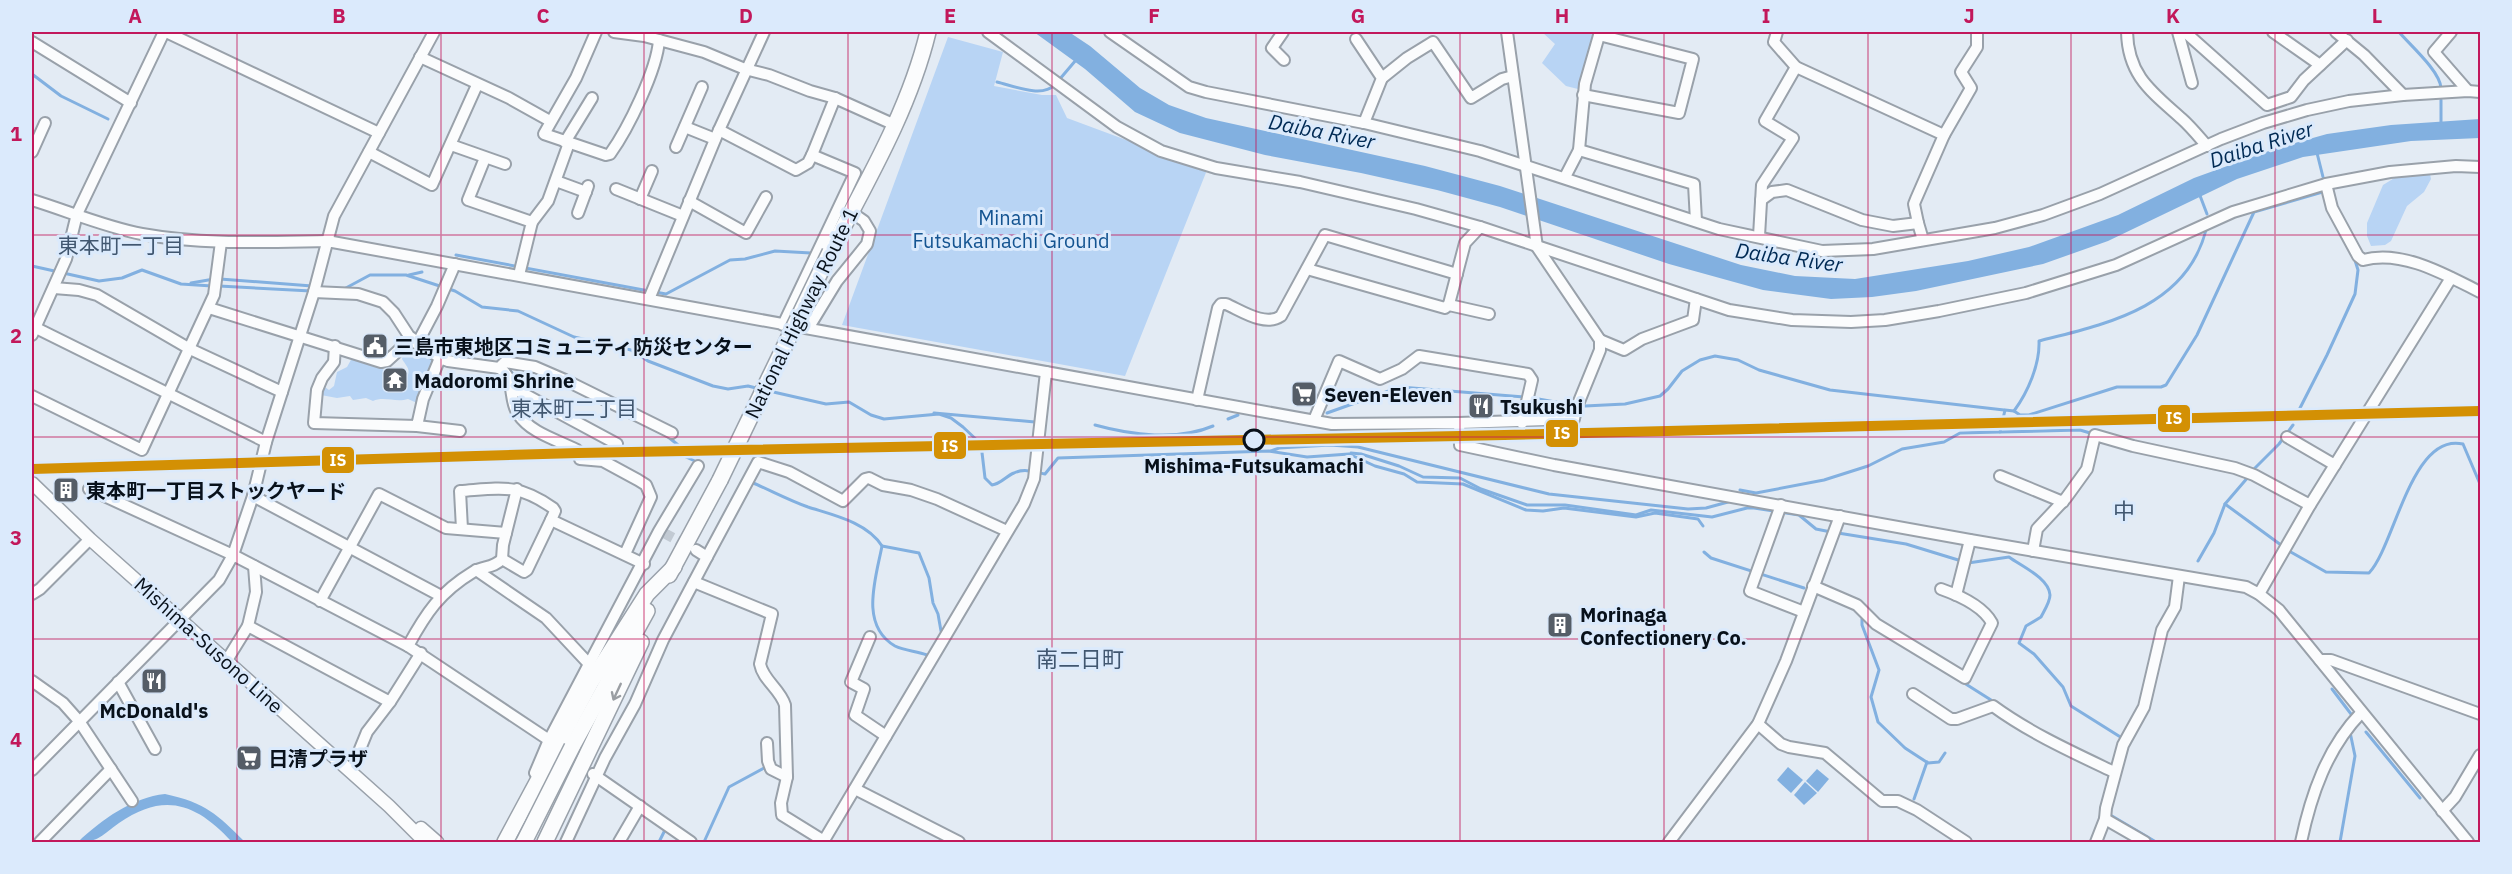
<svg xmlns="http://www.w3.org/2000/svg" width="2512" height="874" font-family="'IBM Plex Sans','Noto Sans JP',sans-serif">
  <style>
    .green { fill: #b8d4f4 }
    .water { fill: #82b0e0 }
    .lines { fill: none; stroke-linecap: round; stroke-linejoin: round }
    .stream { stroke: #82b0e0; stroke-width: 3 }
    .minor-tunnel { stroke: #c2cad3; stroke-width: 10; stroke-dasharray: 10 5; stroke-linecap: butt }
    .minor-casing { stroke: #99a1aa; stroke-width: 14 }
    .major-casing { stroke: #99a1aa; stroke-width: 15 }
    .highway-casing { stroke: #99a1aa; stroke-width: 18 }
    .minor { stroke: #fbfcfd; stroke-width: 10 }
    .major { stroke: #fbfcfd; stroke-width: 12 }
    .highway { stroke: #fbfcfd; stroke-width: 15 }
    .highway-bridge-casing { stroke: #99a1aa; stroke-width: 18; stroke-linecap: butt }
    .highway-bridge { stroke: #fbfcfd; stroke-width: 15 }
    .rail-1-casing { stroke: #dbeafc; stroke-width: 15 }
    .rail-1 { stroke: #d39004; stroke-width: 10 }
    .oneway { stroke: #9a9ea3 }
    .grid { fill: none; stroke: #c2185b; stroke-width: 1.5; stroke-opacity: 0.55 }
    .stop-dot { fill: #dbeafc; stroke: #08111b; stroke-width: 3 }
    .labels { text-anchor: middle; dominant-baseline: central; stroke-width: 6; stroke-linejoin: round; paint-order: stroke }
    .park-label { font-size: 20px; fill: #145491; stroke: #dbeafc }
    .street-label { font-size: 20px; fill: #08111b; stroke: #dbeafc }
    .poi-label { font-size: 20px; font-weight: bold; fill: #08111b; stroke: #dbeafc; text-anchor: start }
    .stop-label { font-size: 20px; font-weight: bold; fill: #08111b; stroke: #dbeafc }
    .water-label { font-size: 21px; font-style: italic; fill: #002a54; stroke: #dbeafc }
    .neighbourhood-label { font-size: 21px; fill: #415770; stroke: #dbeafc }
    .quarter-label { font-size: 22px; fill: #415770; stroke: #dbeafc }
    .line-badge { stroke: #dbeafc; stroke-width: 2 }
    .badge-label { font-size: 16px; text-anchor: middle; font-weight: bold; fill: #fff }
    .neatline { fill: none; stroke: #c2185b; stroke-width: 2 }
    .grid-label { font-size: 20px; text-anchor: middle; font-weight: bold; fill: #c2185b }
  </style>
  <rect width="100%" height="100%" fill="#e3ebf4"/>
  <g class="green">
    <path d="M1542,32H1594L1578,89L1566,86L1542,63L1555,44Z"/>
    <path d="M948,37L1003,52L994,86L1042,95H1056L1067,118L1207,170L1125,376L842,325Z"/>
    <path d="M2430,174L2431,179L2424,192L2407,206L2391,241L2385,245L2371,246L2367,236V223L2383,185L2396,177Z"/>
    <path d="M414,345L436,361L420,401L417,403L408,399C396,403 384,396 373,401L366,398L353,400L350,396L337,398L321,395L322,385L329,390L334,386L337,372L347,367L352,358L379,363L392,385L405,383C411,369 409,370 402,359L403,354Z"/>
  </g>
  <g class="water">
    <path d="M1034,32H1069L1090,46L1140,88L1169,105L1206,118L1425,166L1500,186L1741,265L1795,276L1855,279L1968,261L2029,247L2118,215L2194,178L2277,148L2327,134L2391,125L2480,119V138L2411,141L2303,157L2237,179L2108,241L2043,264L1916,291L1872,297L1831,299L1763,290L1669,264L1500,207L1437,190L1361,173L1265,155L1180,133L1135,112L1085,69Z"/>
    <path d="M1788,767L1803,780L1791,793L1777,780Z"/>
    <path d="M1817,769L1829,779L1818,792L1806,781Z"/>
    <path d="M1805,782L1817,793L1804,805L1794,795Z"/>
    <path d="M165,794C206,803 217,814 245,842H232C196,803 164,792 119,823C102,835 99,842 78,842C101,820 133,797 165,794Z"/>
  </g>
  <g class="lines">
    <g class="stream">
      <path d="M2399,32C2410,45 2440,71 2441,88"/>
      <path d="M32,74L61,96L108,119"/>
      <path d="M1059,80L1076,60"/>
      <path d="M997,82C1014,86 1041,98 1055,85"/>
      <path d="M2441,100V125"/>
      <path d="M2317,153L2323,177"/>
      <path d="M2199,193L2207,214"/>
      <path d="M456,255L649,291"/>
      <path d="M32,266L99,281L122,278L142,270L181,284L212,286"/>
      <path d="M409,275L422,272"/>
      <path d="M220,279L312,286"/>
      <path d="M191,283L214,279"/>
      <path d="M219,286L311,291"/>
      <path d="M344,289L370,275H406L455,291L482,307L518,311L574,337L631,350L648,361L713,386L728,389L748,386L760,389"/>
      <path d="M655,292L666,294L730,260L745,259L775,251L811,253"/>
      <path d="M507,367L513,374L515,384"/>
      <path d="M570,388L612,409"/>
      <path d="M769,391L826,404L849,402L871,415L884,419L939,414L951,418L963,427L981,444L985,478L992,485C1001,484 1006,476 1014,473C1024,468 1035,472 1045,474L1058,458L1269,451L1307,457L1349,454L1375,466L1404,474L1417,482L1463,484L1526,510L1543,511L1564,508L1636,517L1655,513L1698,519L1703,526"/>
      <path d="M1533,398L1572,405"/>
      <path d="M1585,406L1625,404L1660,396L1668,389L1682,371L1700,360L1715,356L1738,360L1759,370L1830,390L2004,410"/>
      <path d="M2014,411L2020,415H2029L2117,387H2161L2166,385L2197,335L2254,212L2326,191"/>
      <path d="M2298,412L2327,355L2355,294L2358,270L2354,257"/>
      <path d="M934,413L1035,422"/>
      <path d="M1327,413L1400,387L1524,397"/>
      <path d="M1228,419L1238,415"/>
      <path d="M1095,425C1131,435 1178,441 1213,426"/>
      <path d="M2000,432L2080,430L2090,433"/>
      <path d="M667,436L683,449"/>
      <path d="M579,447L588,449L680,446"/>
      <path d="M1271,451L1279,448L1330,445L1358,447L1549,494L1688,509L1706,508L1728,502"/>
      <path d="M1351,453L1361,454L1399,466L1423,477L1460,478L1481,489L1527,505H1565L1636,515L1651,510L1712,517L1747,508H1754L1799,515L1816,529L1831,532"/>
      <path d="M683,454L686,457L697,462"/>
      <path d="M2253,470L2279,444L2293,425"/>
      <path d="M751,482C770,490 788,500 808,507C833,515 867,522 882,546C876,578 859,625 895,646C905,651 917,651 927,655"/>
      <path d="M1740,490L1756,493L1824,480L1868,466L1902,449L1944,442L1960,433L2000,432L2005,410L2014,411C2028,392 2040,364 2039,341C2106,324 2186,308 2206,230"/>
      <path d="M2225,504L2281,545"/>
      <path d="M1838,533L1906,544L1968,563L2009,557C2021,566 2049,578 2050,595C2050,602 2044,611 2041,617L2026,626L2019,643L2034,654L2063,687L2071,706L2122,738"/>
      <path d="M882,546L919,553L929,578L933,603L938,614L941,631"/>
      <path d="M2289,551L2326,572L2369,573C2395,546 2411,432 2463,444L2480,484"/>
      <path d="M1704,552L1711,558L1804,588"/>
      <path d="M2198,561L2214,533L2225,504L2249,476"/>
      <path d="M1861,616L1871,626"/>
      <path d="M1862,619V625L1879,670L1871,697L1878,722L1905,748L1928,763L1939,762L1945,753"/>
      <path d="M1961,681L1991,700"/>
      <path d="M2332,689L2351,714"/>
      <path d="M2366,732L2420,798"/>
      <path d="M1914,799L1927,762"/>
      <path d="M2112,816L2156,842"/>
      <path d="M659,842L665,830"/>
      <path d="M704,842L729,787L764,768"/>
      <path d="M2340,842L2355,756L2350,732"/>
    </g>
    <path class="minor-tunnel" d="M664,533L690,547"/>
    <g class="minor-casing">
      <g id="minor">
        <path d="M166,32L379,133"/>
        <path d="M596,32L576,78L544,134L606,155L610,154C628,129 657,70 659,40"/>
        <path d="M614,32L644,36L704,52L745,69L769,75L810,91L835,98L895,125"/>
        <path d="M988,32L1117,127L1161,151L1216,168L1300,182L1416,209L1480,227"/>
        <path d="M1110,32L1189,87L1206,92L1364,123L1480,151L1719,229L1822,251L1873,249L1995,228L2043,215L2100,194L2221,139L2263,123L2307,110L2349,101L2403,95L2468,91L2480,92"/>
        <path d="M1283,32L1272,48L1284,60"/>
        <path d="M1777,32L1774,42L1796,67L1944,135"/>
        <path d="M2127,32C2128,76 2152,92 2182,119C2191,127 2199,137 2207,146"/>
        <path d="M2178,32L2192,83"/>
        <path d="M2185,32L2267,105L2291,97L2304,80L2347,40"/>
        <path d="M2273,32L2320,65"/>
        <path d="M2336,32L2364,55L2403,95"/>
        <path d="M2451,32L2434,52L2468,91"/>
        <path d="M1356,39L1382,78L1364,123"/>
        <path d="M32,42L131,103"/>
        <path d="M420,57L509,98L550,121"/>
        <path d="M1382,78L1407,58L1433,42L1471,98L1502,79L1513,76"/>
        <path d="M1583,95L1679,113L1693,59L1599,35"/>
        <path d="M685,127L715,139"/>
        <path d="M719,130L796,170L808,163L812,155L855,173L783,325"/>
        <path d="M565,142L592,98"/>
        <path d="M451,145L505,164"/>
        <path d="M676,147L702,87"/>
        <path d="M1579,150L1694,184L1696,221"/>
        <path d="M32,152L45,123"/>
        <path d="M369,152L432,185L477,85"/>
        <path d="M812,155L835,98"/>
        <path d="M485,158L468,200L532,222L519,275"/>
        <path d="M1565,177L1579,150L1585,84L1600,32"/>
        <path d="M556,181L586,192"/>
        <path d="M2326,184L2332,208L2358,256L2363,260C2402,249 2446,275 2480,292"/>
        <path d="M616,189L683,216"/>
        <path d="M640,199L652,171"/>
        <path d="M32,200C68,211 105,227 142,234C203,245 265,242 327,241L1332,424L1459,423L1460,445L1554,465L1970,540L2246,587L2259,594L2279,610L2468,842"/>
        <path d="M1761,200L1772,192L1787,190L1862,220L1893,226L1918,223"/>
        <path d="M689,201L746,233L766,197"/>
        <path d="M578,213L588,186"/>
        <path d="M532,222L548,201L569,143"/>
        <path d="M1759,236L1762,185L1793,138L1765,121L1796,67"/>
        <path d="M1923,240L1918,223L1914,204L1916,199L1944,135L1971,88L1961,72L1977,47V32"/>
        <path d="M1307,269L1445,308L1449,304L1465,243L1480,227L1729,310L1792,320L1851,322L1885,320L1939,311L2026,293L2116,265L2233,212L2326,184L2390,172L2456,166L2480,167"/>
        <path d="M54,288L79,290L97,295L190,349L282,392"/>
        <path d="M314,292L358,294L383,302L394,313L409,336L440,358L448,361L499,368L505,362L535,367L565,380L672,433"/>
        <path d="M649,299L719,130L764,32"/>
        <path d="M1449,305L1489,314"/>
        <path d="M209,308L381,362L387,361L411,339"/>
        <path d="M32,326L266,442"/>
        <path d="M809,327L837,281L867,244L870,231L864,221L851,212"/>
        <path d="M32,335L66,259L77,214L164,32"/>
        <path d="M1600,340L1624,350L1642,339L1693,320L1696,299"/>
        <path d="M417,344L437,306L455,264"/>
        <path d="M335,346L334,362L322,378L317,390L314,423L417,426L423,399L440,358"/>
        <path d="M499,368C516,377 508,400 518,414C530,432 554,439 573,448L577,450L580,459L603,461L638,480L646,485L651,497L625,554"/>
        <path d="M511,387L617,444"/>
        <path d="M32,396L142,450L214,295L221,242"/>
        <path d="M1197,400L1218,308L1221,304H1226C1242,311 1265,327 1281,316L1325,235L1457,274"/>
        <path d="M1314,420L1339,361L1380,379L1402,369L1419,356L1528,374L1532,380L1522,423"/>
        <path d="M1459,423L1574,419L1576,409L1600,350V340L1537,247L1507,32"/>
        <path d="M417,426L460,431"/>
        <path d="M2287,437L2335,465"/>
        <path d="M2000,476L2063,502"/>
        <path d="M89,489L233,555L408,646L549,740"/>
        <path d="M253,496L441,596"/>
        <path d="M1781,505L1750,591L1804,612"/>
        <path d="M462,529L460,491C502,488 517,483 553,508L555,511L551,520L644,564"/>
        <path d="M2033,551L2037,529L2066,498L2087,469L2095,435L2133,446L2235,468L2254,475L2310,505"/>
        <path d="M707,557L758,462L789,472L843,501L865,479L869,478L883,485L911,490L937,499L1007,531"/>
        <path d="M502,559L524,572L527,570L551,520"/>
        <path d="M254,566L256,592L248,626L390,702"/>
        <path d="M476,570L546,618L589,664"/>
        <path d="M694,582L772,614L760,664C763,680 780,689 785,705L787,777"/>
        <path d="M1813,586L1857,605L1876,624L1965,678L1992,623C1983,606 1958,595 1941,589"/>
        <path d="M32,594L40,589L90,539"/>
        <path d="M2259,594L2310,505L2451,278"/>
        <path d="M1956,595L1970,540"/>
        <path d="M320,601L379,494L446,528L506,533"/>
        <path d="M870,637L851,682L864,689L855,715L886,736"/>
        <path d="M408,646C426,613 440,592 473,572C483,566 494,568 502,559L503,545L517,489"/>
        <path d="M227,660L248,626"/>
        <path d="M2320,660H2331L2480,714"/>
        <path d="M32,681L63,703L79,721L132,801"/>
        <path d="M118,682L155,749"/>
        <path d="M1913,694L1951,719H1957L1993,706C2030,733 2072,752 2114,772"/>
        <path d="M1758,724L1781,744L1789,747L1825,753L1882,801H1898L1917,810L1966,842"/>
        <path d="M767,743L768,761L771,769L787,777L781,803L782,815L824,841"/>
        <path d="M32,770L219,580L233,555L253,496L266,442L314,292L334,216L434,32"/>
        <path d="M351,771L367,732L390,702L421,653"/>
        <path d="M535,773L549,740L659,531L698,466"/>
        <path d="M593,774L691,842"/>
        <path d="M855,789L959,842"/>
        <path d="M2442,811L2455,797L2480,755"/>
        <path d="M2105,819L2145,842"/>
        <path d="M40,842L111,769"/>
        <path d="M566,842L605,758L635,704L663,640L707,557L696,550"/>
        <path d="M619,842L640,806"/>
        <path d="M823,842L1024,504L1034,479L1046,372"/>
        <path d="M1669,842L1758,724L1786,661L1840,516"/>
        <path d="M2096,842L2105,819L2106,808L2123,745L2144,707L2162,630L2175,607L2179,576"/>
        <path d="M2301,842C2311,795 2327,748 2361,713"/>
      </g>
    </g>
    <g class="major-casing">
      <g id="major">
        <path d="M32,483L90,539L389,806L425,842"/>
        <path d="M421,828L437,842"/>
      </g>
    </g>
    <g class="highway-casing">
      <g id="highway">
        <path d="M830,252C867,181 909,110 928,32"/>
        <path d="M669,575L720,480"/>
        <path d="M572,747L647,611"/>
        <path d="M505,842L591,682L647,594L674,567"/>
        <path d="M545,842L641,642"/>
      </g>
    </g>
    <use href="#minor" class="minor"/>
    <use href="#major" class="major"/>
    <use href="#highway" class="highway"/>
    <g class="highway-bridge-casing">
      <g id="highway-bridge">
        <path d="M720,480L830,252"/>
        <path d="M524,842L572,747"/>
      </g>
    </g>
    <use href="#highway-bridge" class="highway-bridge"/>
    <g class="rail-1-casing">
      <path id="rail-1" d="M32,469L578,453L1460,436L2480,411"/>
    </g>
    <use href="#rail-1" class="rail-1"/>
  </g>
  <defs><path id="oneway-shaft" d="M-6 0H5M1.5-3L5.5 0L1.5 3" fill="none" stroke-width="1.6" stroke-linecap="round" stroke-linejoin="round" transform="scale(1.5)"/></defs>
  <use class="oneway" href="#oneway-shaft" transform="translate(617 692) rotate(115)"/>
  <path class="grid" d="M237,32V842M441,32V842M644,32V842M848,32V842M1052,32V842M1256,32V842M1460,32V842M1664,32V842M1868,32V842M2071,32V842M2275,32V842M32,235H2480M32,437H2480M32,639H2480"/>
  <defs>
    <g id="civic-square" transform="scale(1.35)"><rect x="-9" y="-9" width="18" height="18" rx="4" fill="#555d67" stroke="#dbeafc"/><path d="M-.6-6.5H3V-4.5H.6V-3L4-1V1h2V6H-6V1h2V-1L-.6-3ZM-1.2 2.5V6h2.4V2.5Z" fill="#fff"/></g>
    <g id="temple-square" transform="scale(1.35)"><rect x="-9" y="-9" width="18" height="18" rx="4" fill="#555d67" stroke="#dbeafc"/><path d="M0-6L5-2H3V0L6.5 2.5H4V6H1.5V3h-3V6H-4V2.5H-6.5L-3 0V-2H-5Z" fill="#fff"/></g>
    <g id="supermarket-square" transform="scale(1.35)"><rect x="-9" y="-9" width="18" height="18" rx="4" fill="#555d67" stroke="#dbeafc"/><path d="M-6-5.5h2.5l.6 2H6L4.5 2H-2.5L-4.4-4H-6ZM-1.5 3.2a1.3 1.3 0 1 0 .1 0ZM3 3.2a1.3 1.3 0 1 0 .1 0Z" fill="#fff"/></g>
    <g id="restaurant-square" transform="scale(1.35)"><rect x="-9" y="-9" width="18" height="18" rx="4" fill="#555d67" stroke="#dbeafc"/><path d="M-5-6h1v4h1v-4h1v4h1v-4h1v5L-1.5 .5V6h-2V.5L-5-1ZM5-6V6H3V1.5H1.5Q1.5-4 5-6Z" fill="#fff"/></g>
    <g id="building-square" transform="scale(1.35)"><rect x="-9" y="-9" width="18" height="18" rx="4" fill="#555d67" stroke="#dbeafc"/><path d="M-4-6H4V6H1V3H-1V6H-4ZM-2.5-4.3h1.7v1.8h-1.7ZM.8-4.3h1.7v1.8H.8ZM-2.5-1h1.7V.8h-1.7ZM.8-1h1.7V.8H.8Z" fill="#fff"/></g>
  </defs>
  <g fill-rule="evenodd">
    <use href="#civic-square" x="375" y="346"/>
    <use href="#temple-square" x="395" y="380"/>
    <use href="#supermarket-square" x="1304" y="394"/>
    <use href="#restaurant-square" x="1481" y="406"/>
    <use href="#building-square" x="66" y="490"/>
    <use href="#building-square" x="1560" y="625"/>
    <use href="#restaurant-square" x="154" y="681"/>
    <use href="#supermarket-square" x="249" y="758"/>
  </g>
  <circle class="stop-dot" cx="1254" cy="440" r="10"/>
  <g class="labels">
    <g class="park-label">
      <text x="1011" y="217">Minami<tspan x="1011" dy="23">Futsukamachi Ground</tspan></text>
    </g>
    <g class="street-label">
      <text transform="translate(801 313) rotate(-64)">National Highway Route 1</text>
      <text transform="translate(209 645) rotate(42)">Mishima-Susono Line</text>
    </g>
    <g class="poi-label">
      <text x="394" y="346">三島市東地区コミュニティ防災センター</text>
      <text x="414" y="380">Madoromi Shrine</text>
      <text x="1324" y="394">Seven-Eleven</text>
      <text x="1500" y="406">Tsukushi</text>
      <text x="86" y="490">東本町一丁目ストックヤード</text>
      <text x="1580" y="614">Morinaga<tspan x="1580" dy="23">Confectionery Co.</tspan></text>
      <text x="154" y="710" text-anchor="middle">McDonald's</text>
      <text x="268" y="758">日清プラザ</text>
    </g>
    <g class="stop-label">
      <text x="1254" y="465">Mishima-Futsukamachi</text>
    </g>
    <g class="water-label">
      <text transform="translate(1322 131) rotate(11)">Daiba River</text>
      <text transform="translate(2261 144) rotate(-18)">Daiba River</text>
      <text transform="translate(1789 257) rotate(8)">Daiba River</text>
    </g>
    <g class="neighbourhood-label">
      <text x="121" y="245">東本町一丁目</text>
      <text x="574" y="408">東本町二丁目</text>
    </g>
    <g class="quarter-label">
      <text x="2124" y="510">中</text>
      <text x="1080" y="658">南二日町</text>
    </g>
  </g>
  <g class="line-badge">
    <rect x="2157" y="404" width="34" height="29" rx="6" fill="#d39004"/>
    <rect x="1545" y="419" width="34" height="29" rx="6" fill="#d39004"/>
    <rect x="933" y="431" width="34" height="29" rx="6" fill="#d39004"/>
    <rect x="321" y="446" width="34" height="28" rx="6" fill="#d39004"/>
  </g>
  <g class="badge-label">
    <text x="2174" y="424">IS</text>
    <text x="1562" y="439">IS</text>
    <text x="950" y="452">IS</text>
    <text x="338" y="466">IS</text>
  </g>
  <rect width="2512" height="874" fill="none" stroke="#dbeafc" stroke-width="66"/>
  <rect x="33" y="33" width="2446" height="808" class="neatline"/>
  <g class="grid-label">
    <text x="135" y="23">A</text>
    <text x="339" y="23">B</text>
    <text x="543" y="23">C</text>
    <text x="746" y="23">D</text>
    <text x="950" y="23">E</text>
    <text x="1154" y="23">F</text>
    <text x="1358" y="23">G</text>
    <text x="1562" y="23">H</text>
    <text x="1766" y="23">I</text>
    <text x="1969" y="23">J</text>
    <text x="2173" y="23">K</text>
    <text x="2377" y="23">L</text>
    <text x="16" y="141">1</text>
    <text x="16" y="343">2</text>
    <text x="16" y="545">3</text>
    <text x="16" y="747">4</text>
  </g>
</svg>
